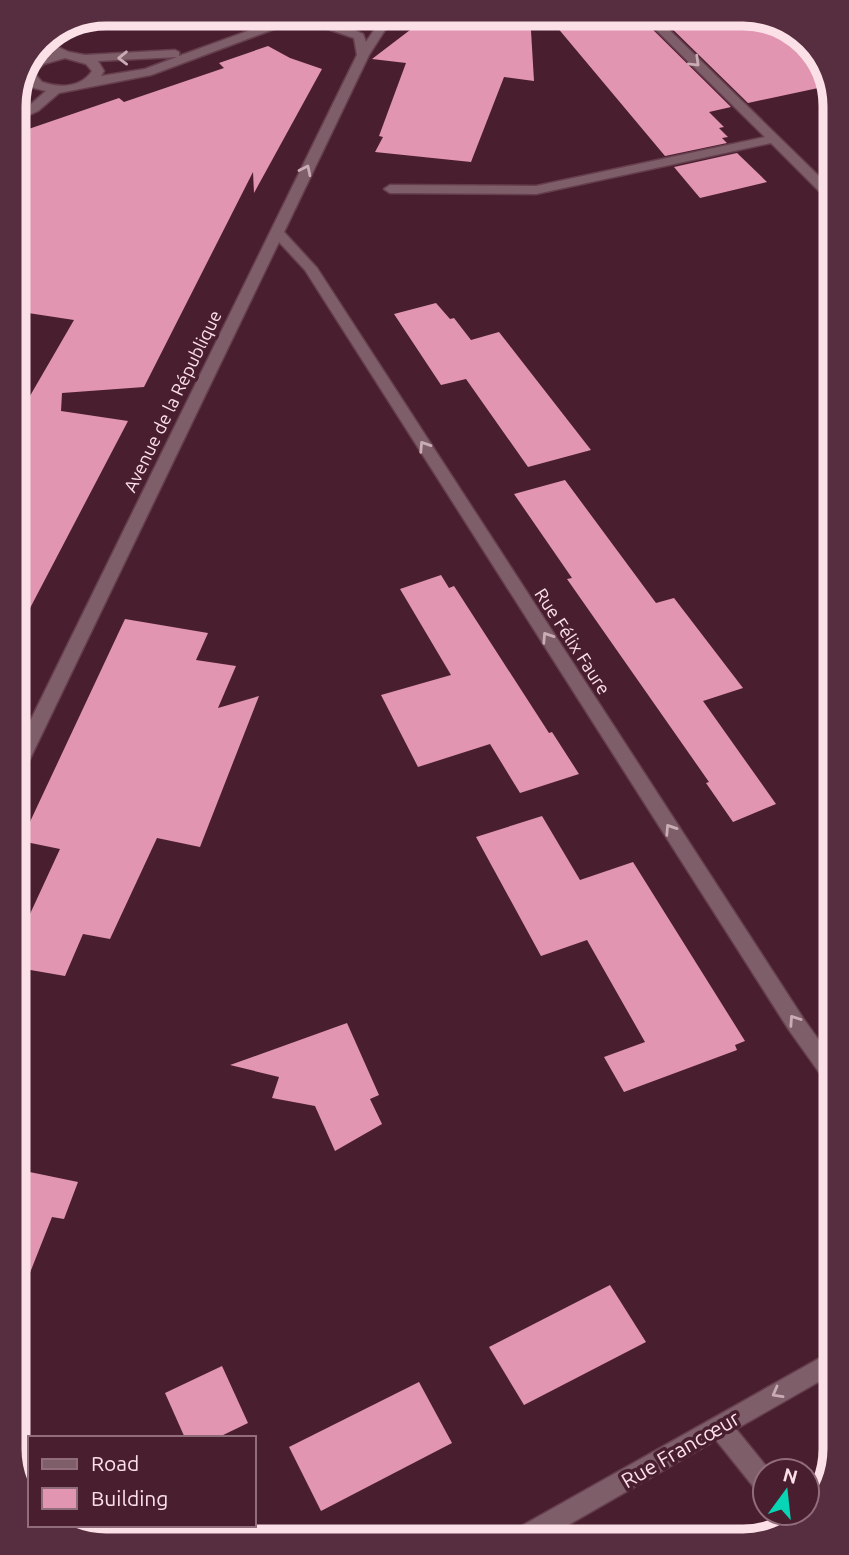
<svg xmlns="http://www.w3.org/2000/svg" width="849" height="1555" font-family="Ubuntu,sans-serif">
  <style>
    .building { fill: #e295b0 }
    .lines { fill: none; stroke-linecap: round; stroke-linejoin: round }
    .minor-casing { stroke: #663e4d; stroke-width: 3 }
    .minor { fill: #7e5e69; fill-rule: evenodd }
    .oneway { stroke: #caacb5 }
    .labels { text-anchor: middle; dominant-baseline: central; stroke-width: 7; stroke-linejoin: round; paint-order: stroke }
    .street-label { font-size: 18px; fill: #fce0e8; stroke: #491f30 }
    .near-street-label { font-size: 21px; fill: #fce0e8; stroke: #491f30 }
    .rim { fill: none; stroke: #fce0e8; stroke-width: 9 }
  </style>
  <rect width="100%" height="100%" fill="#491f30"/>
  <g class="building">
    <path d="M431,14L459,20L467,14H530L534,81L504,77L471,162L375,152L383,137L379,136L406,63L372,59Z"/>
    <path d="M546,14H637L731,107L709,112L724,127L719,128L728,137L722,138L727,143L665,156Z"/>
    <path d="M657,14H750L759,18L826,79L816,80L823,87L748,103Z"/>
    <path d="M268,46L290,58L322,69L254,193L253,172L144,387L62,393L61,411L128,421L17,633L16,420L74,320L15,311L14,134L119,98L124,102L224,68L219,63Z"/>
    <path d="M737,153L767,182L700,198L674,167Z"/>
    <path d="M436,303L450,319L454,318L471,340L499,332L591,450L528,467L466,379L441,385L394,314Z"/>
    <path d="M565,480L656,603L674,598L743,688L703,701L776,804L733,822L706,783L709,782L567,579L572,578L514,494Z"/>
    <path d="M441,575L449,588L454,586L549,733L552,732L579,774L520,793L490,744L418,767L381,695L451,675L400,589Z"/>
    <path d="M125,619L208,633L196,660L236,666L218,708L259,696L200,847L157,838L110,939L83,934L65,976L19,968L18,940L60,849L21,841Z"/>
    <path d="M542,816L580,880L633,862L745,1041L735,1045L737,1050L624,1092L604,1057L645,1042L587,940L541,956L476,837Z"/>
    <path d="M347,1023L379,1095L370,1099L382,1124L335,1151L315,1106L272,1098L279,1077L230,1065Z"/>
    <path d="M20,1170L78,1182L64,1219L52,1217L22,1293H20Z"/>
    <path d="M610,1285L646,1342L524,1405L489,1347Z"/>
    <path d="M222,1366L248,1423L217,1438H185L165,1393Z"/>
    <path d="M419,1382L452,1443L321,1511L289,1447Z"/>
  </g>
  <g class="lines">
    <g class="minor-casing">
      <g id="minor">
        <path d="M295,14H312L300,20C323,20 343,24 363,34L366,42C377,26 383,14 404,14L385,30L369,55L284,232L317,268L803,1018L833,1060V1085L826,1082L789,1030L305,270L279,242L27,765L24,770L18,771L17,748L357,55L354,38L325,28L285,25L151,75L59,93L38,111L14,122V113L30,105L46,91L34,88L29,82L25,88H20L32,61L52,53L38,47L42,40L69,52L85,55L175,50L179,52V56ZM177,57L145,69L101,76L104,71L98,61ZM65,58L86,64L92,71C81,88 60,88 42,82L34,73L44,64Z"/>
        <path d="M640,14H653L828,185V196L823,195L771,143L536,194L390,193L384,189L390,185L536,186L765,137Z"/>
        <path d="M834,1350V1373L736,1429L770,1471H765V1495L757,1491L716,1440L549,1536L514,1537L518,1528Z"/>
        <path d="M777,1513H804L786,1528Z"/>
      </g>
    </g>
    <use href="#minor" class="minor"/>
  </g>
  <defs><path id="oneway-chevron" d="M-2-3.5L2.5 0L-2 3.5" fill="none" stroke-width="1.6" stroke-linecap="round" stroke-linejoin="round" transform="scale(1.75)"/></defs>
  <g class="oneway">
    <use href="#oneway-chevron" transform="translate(123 58) rotate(179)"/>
    <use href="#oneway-chevron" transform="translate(695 62) rotate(44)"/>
    <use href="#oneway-chevron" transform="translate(306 170) rotate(-64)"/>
    <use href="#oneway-chevron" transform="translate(424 446) rotate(-123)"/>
    <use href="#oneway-chevron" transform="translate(547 637) rotate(-123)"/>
    <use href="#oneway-chevron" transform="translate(670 829) rotate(-123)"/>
    <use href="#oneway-chevron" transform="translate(794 1020) rotate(-124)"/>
    <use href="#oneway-chevron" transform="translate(777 1393) rotate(151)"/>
  </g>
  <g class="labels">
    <g class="street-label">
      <text transform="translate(172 401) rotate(-64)">Avenue de la République</text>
      <text transform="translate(573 641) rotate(57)">Rue Félix Faure</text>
    </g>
    <g class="near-street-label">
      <text transform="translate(680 1449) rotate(-30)">Rue Francœur</text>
    </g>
  </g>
  <path d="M0 0H849V1555H0ZM106 26H743A80 80 0 0 1 823 106V1449A80 80 0 0 1 743 1529H106A80 80 0 0 1 26 1449V106A80 80 0 0 1 106 26Z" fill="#572e3f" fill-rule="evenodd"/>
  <path class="rim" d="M106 26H743A80 80 0 0 1 823 106V1449A80 80 0 0 1 743 1529H106A80 80 0 0 1 26 1449V106A80 80 0 0 1 106 26Z"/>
  <rect x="28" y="1436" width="228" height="91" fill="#491f30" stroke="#916c7a" stroke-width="2"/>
  <rect x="42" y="1459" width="35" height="10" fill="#7e5e69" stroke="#916c7a" stroke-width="2"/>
  <text x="91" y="1471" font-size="21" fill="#fce0e8">Road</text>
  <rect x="42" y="1488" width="35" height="21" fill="#e295b0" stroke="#916c7a" stroke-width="2"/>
  <text x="91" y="1506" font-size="21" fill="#fce0e8">Building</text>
  <g transform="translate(786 1492) rotate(15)"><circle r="33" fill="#491f30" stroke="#916c7a" stroke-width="2"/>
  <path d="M0-5L12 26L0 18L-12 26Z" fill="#08d5b5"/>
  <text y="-10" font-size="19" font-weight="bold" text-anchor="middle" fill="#fce0e8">N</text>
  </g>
</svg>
